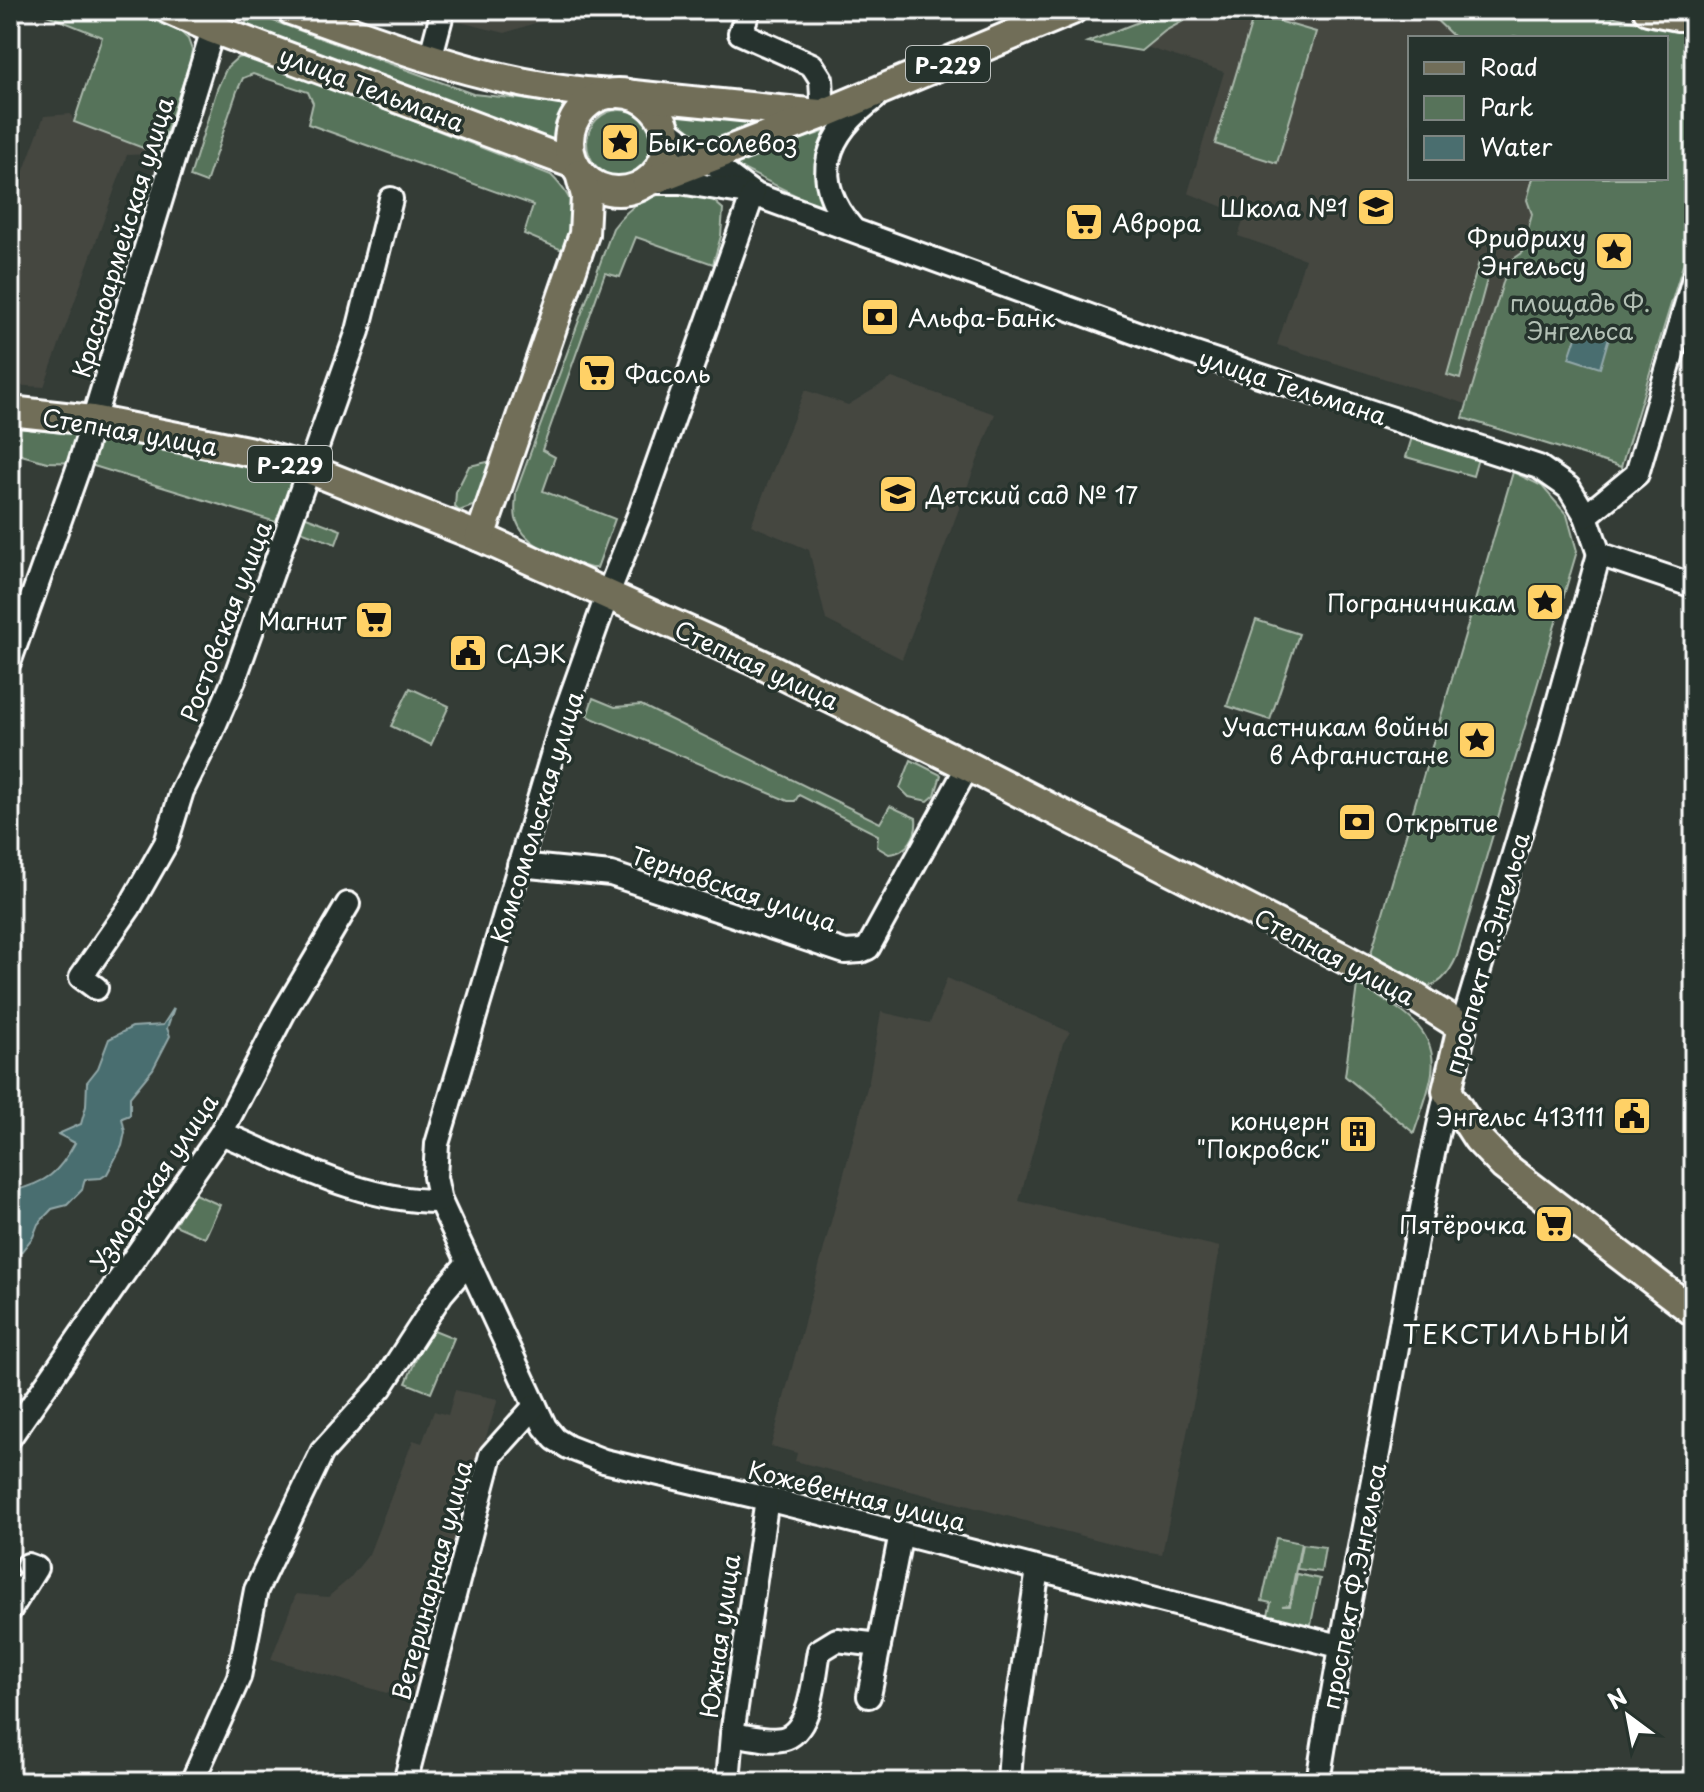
<svg xmlns="http://www.w3.org/2000/svg" width="1704" height="1792" font-family="'Playpen Sans',sans-serif">
  <style>
    .built { fill: #444640 }
    .green { fill: #57735a; stroke: #abb9ac; stroke-width: 2 }
    .water { fill: #4a6e6f; stroke: #92a8a9; stroke-width: 2 }
    .lines { fill: none; stroke-linecap: round; stroke-linejoin: round }
    .minor-casing { stroke: #fff; stroke-width: 28 }
    .major-casing { stroke: #fff; stroke-width: 34 }
    .minor { stroke: #26332d; stroke-width: 22 }
    .major { stroke: #716e59; stroke-width: 28 }
    .labels { text-anchor: middle; dominant-baseline: central; stroke-width: 7; stroke-linejoin: round; paint-order: stroke }
    .shield { fill: #26332d; stroke: #bec2c0; stroke-width: 2 }
    .shield-label { font-size: 22px; font-weight: bold; fill: #fff }
    .street-label { font-size: 24px; fill: #fff; stroke: #26332d }
    .poi-label { font-size: 24px; fill: #fff; stroke: #26332d; text-anchor: end }
    .park-label { font-size: 24px; fill: #b3c0b5; stroke: #26332d }
    .neighbourhood-label { font-size: 26px; letter-spacing: 2px; fill: #fff; stroke: #26332d }
  </style>
  <rect width="100%" height="100%" fill="#343c36"/>
  <filter id="ink" filterUnits="userSpaceOnUse"><feTurbulence type="fractalNoise" baseFrequency=".0125" numOctaves="2"/><feDisplacementMap in="SourceGraphic" scale="16" xChannelSelector="R" yChannelSelector="G"/><feConvolveMatrix kernelMatrix="1 2 1 2 8 2 1 2 1" color-interpolation-filters="sRGB"/></filter>
  <g filter="url(#ink)">
    <g class="built">
      <path d="M458,10H541L535,23L505,33L455,21Z"/>
      <path d="M1203,10H1419L1429,13L1455,38H1410V178H1533L1527,200L1532,214L1522,253L1509,263L1466,404L1277,345L1305,259L1238,236L1245,216L1188,193L1224,72L1146,47L1165,31Z"/>
      <path d="M71,114L74,122L159,154L127,155L44,387L10,385V208L44,116Z"/>
      <path d="M892,378L995,414L902,659L826,620L809,550L751,525L805,390L848,405Z"/>
      <path d="M947,978L1070,1032L1063,1043L1019,1201L1220,1247L1195,1395L1162,1554L1137,1550L795,1461L797,1453L771,1446L869,1080L881,1012L930,1023Z"/>
      <path d="M455,1390L498,1399L458,1527L459,1549L414,1701L271,1659L296,1594L328,1597L349,1579L369,1554L413,1440L422,1443L434,1411L448,1415Z"/>
    </g>
    <g class="green">
      <path d="M47,10H129L180,31L188,39L192,50L190,62L159,154L74,122L102,37L47,15Z"/>
      <path d="M1169,10H1203L1165,31L1141,51L1087,42Z"/>
      <path d="M1420,10H1582L1694,34V229L1621,467L1463,418L1509,262L1522,253L1532,214L1527,200L1533,178H1666V38H1522L1514,36L1510,38H1455L1429,13Z"/>
      <path d="M249,12L473,94L577,105L562,130L561,149L245,26Z"/>
      <path d="M1254,14L1316,32L1277,163L1215,144Z"/>
      <path d="M248,56L551,175C578,202 579,217 567,252L524,234L533,205L308,124L313,103L308,92L253,74L243,78L237,91L206,183L190,177L217,89L227,67L237,58Z"/>
      <circle cx="620" cy="143" r="33"/>
      <path d="M665,111L783,121L710,149Z"/>
      <path d="M836,128C821,162 813,171 823,209L729,162Z"/>
      <path d="M676,189L708,196L723,209L721,236L713,264L636,237L620,277L605,273L542,450L555,457L543,491L615,519L597,568H591C565,561 524,547 516,519C514,510 516,501 516,492L613,228C630,205 648,194 676,189Z"/>
      <path d="M1479,262L1491,265L1460,379L1447,375Z"/>
      <path d="M10,427L80,435L206,456L293,479L276,522L84,463L47,462L10,452Z"/>
      <path d="M1413,434L1479,455L1473,476L1406,457Z"/>
      <path d="M501,459L478,504L459,511L455,507L456,492L469,466Z"/>
      <path d="M1513,472L1542,486L1567,515L1577,551L1457,956C1434,1009 1406,981 1369,960Z"/>
      <path d="M301,515L341,530L336,544L295,529Z"/>
      <path d="M1256,620L1299,634L1270,720L1227,706Z"/>
      <path d="M410,688L449,706L431,745L391,726Z"/>
      <path d="M593,698L615,707L641,705L880,823L890,806L916,818C918,836 907,853 889,854L877,847L878,835L799,795L795,801H788L587,716Z"/>
      <path d="M911,760L941,775L935,795L928,801L909,797L900,788Z"/>
      <path d="M1357,985C1391,1004 1439,1025 1432,1073C1429,1093 1420,1114 1414,1133L1345,1076Z"/>
      <path d="M190,1192L220,1205L205,1238L175,1225Z"/>
      <path d="M429,1328L454,1338L431,1393L406,1383Z"/>
      <path d="M1276,1538L1301,1543L1289,1605L1282,1606H1290L1297,1574L1320,1579L1310,1629L1267,1618L1271,1603L1262,1601Z"/>
      <path d="M1302,1544L1325,1547L1321,1572L1297,1569Z"/>
    </g>
    <g class="water">
      <path d="M1579,328L1609,337L1600,368L1569,358Z"/>
      <path d="M174,1008L167,1028L170,1036L153,1069L130,1097V1115L122,1118L125,1132L122,1146L107,1174L101,1178L85,1179L82,1190L67,1205L52,1209L38,1224L33,1237L10,1266V1199L13,1191C47,1182 58,1174 75,1143L58,1134L81,1124L86,1106L87,1082L98,1068L109,1039L132,1027L163,1025Z"/>
    </g>
    <g class="lines">
      <g class="minor-casing">
        <g id="minor">
          <path d="M749,10L740,33L812,65L821,79L823,114"/>
          <path d="M430,59L443,10"/>
          <path d="M665,128L752,193"/>
          <path d="M653,182H680L753,194L1189,352L1539,467L1569,488L1586,516L1599,554L1694,586"/>
          <path d="M753,194L641,510L607,596L562,722L437,1144L435,1177L440,1201L545,1427L555,1439L568,1447L604,1461L767,1499L1339,1646"/>
          <path d="M851,227C809,178 826,134 875,98"/>
          <path d="M1586,516L1637,474L1694,278"/>
          <path d="M10,660L79,466L219,10"/>
          <path d="M519,865L611,874L845,952L861,951L868,948L968,766"/>
          <path d="M96,988L81,977L129,908L166,843L182,791L211,733L234,680L358,331L391,199"/>
          <path d="M1462,1027L1543,757L1599,554"/>
          <path d="M221,1133C291,1162 363,1202 440,1201"/>
          <path d="M10,1437L221,1133L284,1012L348,904"/>
          <path d="M10,1610L36,1568L28,1565"/>
          <path d="M869,1696L901,1533"/>
          <path d="M732,1734C746,1736 768,1742 782,1739C812,1733 814,1676 819,1651L837,1640L879,1645"/>
          <path d="M192,1782L239,1677L256,1590L322,1452L381,1387L442,1293L468,1263"/>
          <path d="M405,1782L491,1455L535,1406"/>
          <path d="M728,1782L732,1734L767,1499"/>
          <path d="M1009,1782L1011,1751L1038,1569"/>
          <path d="M1318,1782C1335,1670 1358,1560 1379,1448C1401,1329 1419,1209 1447,1091"/>
        </g>
      </g>
      <g class="major-casing">
        <g id="major">
          <path d="M170,10L213,29L574,164"/>
          <path d="M291,10C399,48 496,88 612,94"/>
          <path d="M1648,10L1678,16L1694,15"/>
          <circle cx="618" cy="142" r="49"/>
          <path d="M633,95L819,114"/>
          <path d="M647,182L823,114L1072,10"/>
          <path d="M10,411L92,420L252,452L309,469L480,537L759,663L968,766L1345,959L1413,996L1462,1027L1447,1091L1478,1139L1504,1166L1694,1312"/>
          <path d="M480,537L584,234L586,196L580,173"/>
        </g>
      </g>
      <use href="#minor" class="minor"/>
      <use href="#major" class="major"/>
    </g>
  </g>
  <defs>
    <g id="sight-square" transform="scale(2)"><rect x="-9" y="-9" width="18" height="18" rx="4" fill="#ffd166" stroke="#26332d"/><path d="M0-6L1.8-2.2L6-1.7L2.9 1.2L3.7 5.4L0 3.3L-3.7 5.4L-2.9 1.2L-6-1.7L-1.8-2.2Z" fill="#111"/></g>
    <g id="school-square" transform="scale(2)"><rect x="-9" y="-9" width="18" height="18" rx="4" fill="#ffd166" stroke="#26332d"/><path d="M0-5L7-2L0 1L-7-2ZM-4 1L0 2.5L4 1V4Q0 6-4 4Z" fill="#111"/></g>
    <g id="supermarket-square" transform="scale(2)"><rect x="-9" y="-9" width="18" height="18" rx="4" fill="#ffd166" stroke="#26332d"/><path d="M-6-5.5h2.5l.6 2H6L4.5 2H-2.5L-4.4-4H-6ZM-1.5 3.2a1.3 1.3 0 1 0 .1 0ZM3 3.2a1.3 1.3 0 1 0 .1 0Z" fill="#111"/></g>
    <g id="bank-square" transform="scale(2)"><rect x="-9" y="-9" width="18" height="18" rx="4" fill="#ffd166" stroke="#26332d"/><path d="M-6-4H6V4H-6ZM0-2.3a2.3 2.3 0 1 0 0 4.6a2.3 2.3 0 1 0 0-4.6Z" fill="#111"/></g>
    <g id="civic-square" transform="scale(2)"><rect x="-9" y="-9" width="18" height="18" rx="4" fill="#ffd166" stroke="#26332d"/><path d="M-.6-6.5H3V-4.5H.6V-3L4-1V1h2V6H-6V1h2V-1L-.6-3ZM-1.2 2.5V6h2.4V2.5Z" fill="#111"/></g>
    <g id="building-square" transform="scale(2)"><rect x="-9" y="-9" width="18" height="18" rx="4" fill="#ffd166" stroke="#26332d"/><path d="M-4-6H4V6H1V3H-1V6H-4ZM-2.5-4.3h1.7v1.8h-1.7ZM.8-4.3h1.7v1.8H.8ZM-2.5-1h1.7V.8h-1.7ZM.8-1h1.7V.8H.8Z" fill="#111"/></g>
  </defs>
  <g fill-rule="evenodd">
    <use href="#sight-square" x="620" y="142"/>
    <use href="#school-square" x="1376" y="207"/>
    <use href="#supermarket-square" x="1084" y="222"/>
    <use href="#sight-square" x="1614" y="251"/>
    <use href="#bank-square" x="880" y="317"/>
    <use href="#supermarket-square" x="597" y="373"/>
    <use href="#school-square" x="898" y="494"/>
    <use href="#sight-square" x="1545" y="602"/>
    <use href="#supermarket-square" x="374" y="620"/>
    <use href="#civic-square" x="468" y="653"/>
    <use href="#sight-square" x="1477" y="740"/>
    <use href="#bank-square" x="1357" y="822"/>
    <use href="#civic-square" x="1632" y="1116"/>
    <use href="#building-square" x="1358" y="1134"/>
    <use href="#supermarket-square" x="1554" y="1224"/>
  </g>
  <g class="labels">
    <g class="shield">
      <rect x="906" y="46" width="84" height="36" rx="6"/>
      <rect x="248" y="446" width="84" height="36" rx="6"/>
    </g>
    <g class="shield-label">
      <text x="948" y="64">Р-229</text>
      <text x="290" y="464">Р-229</text>
    </g>
    <g class="street-label">
      <text transform="translate(372 88) rotate(21)">улица Тельмана</text>
      <text transform="translate(122 237) rotate(-73)">Красноармейская улица</text>
      <text transform="translate(1293 386) rotate(18)">улица Тельмана</text>
      <text transform="translate(130 431) rotate(10)">Степная улица</text>
      <text transform="translate(225 621) rotate(-69)">Ростовская улица</text>
      <text transform="translate(757 664) rotate(25)">Степная улица</text>
      <text transform="translate(536 817) rotate(-73)">Комсомольская улица</text>
      <text transform="translate(734 888) rotate(19)">Терновская улица</text>
      <text transform="translate(1486 953) rotate(-74)">проспект Ф.Энгельса</text>
      <text transform="translate(1335 956) rotate(28)">Степная улица</text>
      <text transform="translate(153 1182) rotate(-56)">Узморская улица</text>
      <text transform="translate(857 1495) rotate(14)">Кожевенная улица</text>
      <text transform="translate(431 1580) rotate(-75)">Ветеринарная улица</text>
      <text transform="translate(1353 1586) rotate(-79)">проспект Ф.Энгельса</text>
      <text transform="translate(719 1636) rotate(-82)">Южная улица</text>
    </g>
    <g class="poi-label">
      <text x="648" y="142" text-anchor="start">Бык-солевоз</text>
      <text x="1348" y="207">Школа №1</text>
      <text x="1112" y="222" text-anchor="start">Аврора</text>
      <text x="1586" y="237">Фридриху<tspan x="1586" dy="28">Энгельсу</tspan></text>
      <text x="908" y="317" text-anchor="start">Альфа-Банк</text>
      <text x="625" y="373" text-anchor="start">Фасоль</text>
      <text x="926" y="494" text-anchor="start">Детский сад № 17</text>
      <text x="1517" y="602">Пограничникам</text>
      <text x="346" y="620">Магнит</text>
      <text x="496" y="653" text-anchor="start">СДЭК</text>
      <text x="1449" y="726">Участникам войны<tspan x="1449" dy="28">в Афганистане</tspan></text>
      <text x="1385" y="822" text-anchor="start">Открытие</text>
      <text x="1604" y="1116">Энгельс 413111</text>
      <text x="1330" y="1120">концерн<tspan x="1330" dy="28">"Покровск"</tspan></text>
      <text x="1526" y="1224">Пятёрочка</text>
    </g>
    <g class="park-label">
      <text x="1580" y="302">площадь Ф.<tspan x="1580" dy="28">Энгельса</tspan></text>
    </g>
    <g class="neighbourhood-label">
      <text x="1517" y="1333">ТЕКСТИЛЬНЫЙ</text>
    </g>
  </g>
  <rect width="1704" height="1792" fill="none" stroke="#26332d" stroke-width="40"/>
  <rect x="20" y="20" width="1664" height="1752" fill="none" stroke="#fff" stroke-width="3" filter="url(#ink)"/>
  <rect x="1408" y="36" width="260" height="144" fill="#26332d" stroke="#7d8581" stroke-width="2"/>
  <rect x="1424" y="62" width="40" height="12" fill="#716e59" stroke="#7d8581" stroke-width="2"/>
  <text x="1480" y="76" font-size="24" fill="#ffffff">Road</text>
  <rect x="1424" y="96" width="40" height="24" fill="#57735a" stroke="#7d8581" stroke-width="2"/>
  <text x="1480" y="116" font-size="24" fill="#ffffff">Park</text>
  <rect x="1424" y="136" width="40" height="24" fill="#4a6e6f" stroke="#7d8581" stroke-width="2"/>
  <text x="1480" y="156" font-size="24" fill="#ffffff">Water</text>
  <g transform="translate(1628 1716) rotate(328)" stroke="#26332d" stroke-width="6" paint-order="stroke">
  <path d="M0-6L14 30L0 20L-14 30Z" fill="#ffffff"/>
  <text y="-12" font-size="22" font-weight="bold" text-anchor="middle" fill="#ffffff">N</text>
  </g>
</svg>
